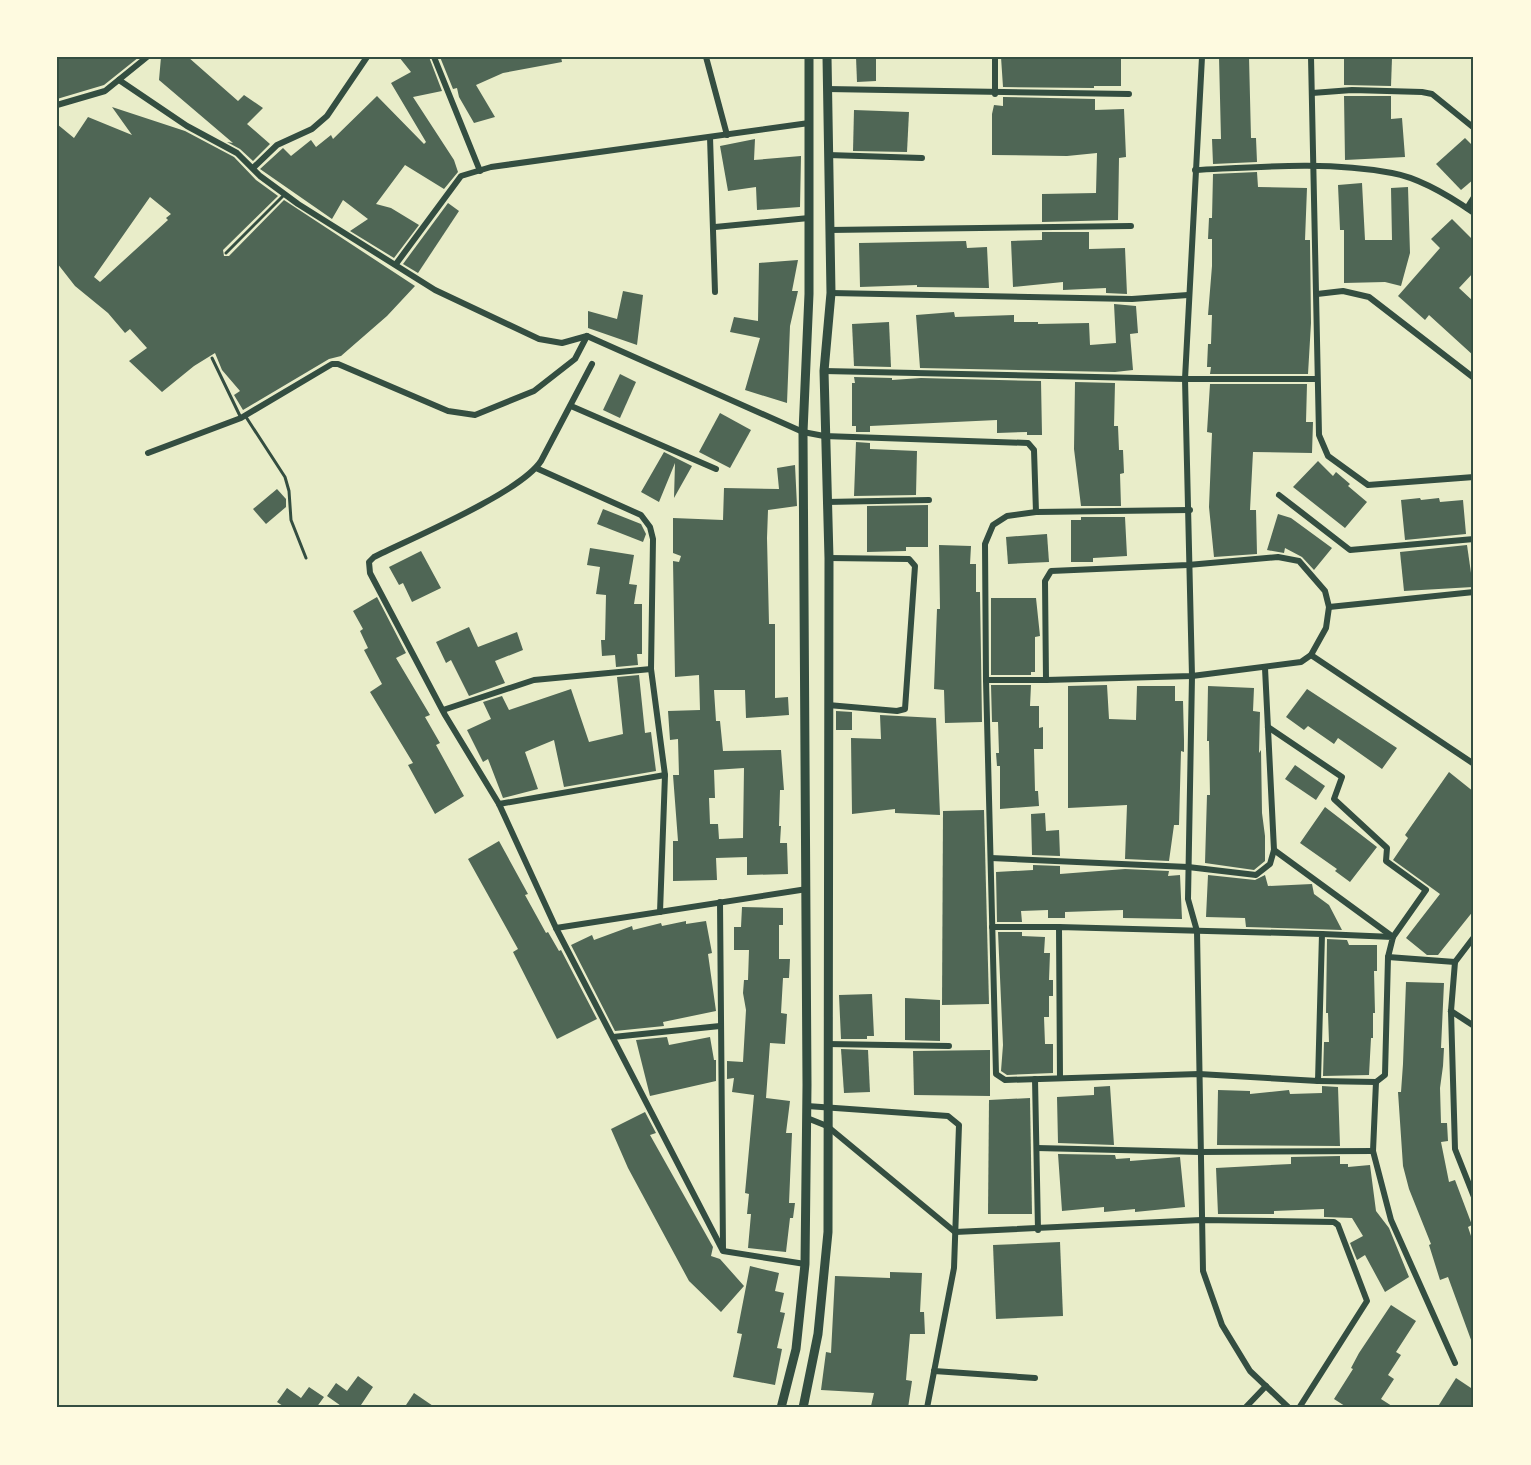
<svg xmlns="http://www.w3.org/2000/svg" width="1531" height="1465" font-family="Lora,serif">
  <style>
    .building { fill: #4f6655; fill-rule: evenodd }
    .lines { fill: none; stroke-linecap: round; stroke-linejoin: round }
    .service { stroke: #344e41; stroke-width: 3 }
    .minor { stroke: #344e41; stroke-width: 6 }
    .secondary { stroke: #344e41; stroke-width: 9 }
    .neatline { fill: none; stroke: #344e41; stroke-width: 2 }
  </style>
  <rect width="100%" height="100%" fill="#e9edc9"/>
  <g class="building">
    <path d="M57,57H139L104,85L57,99Z"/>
    <path d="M161,57H188L238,101L244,95L263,108L247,124L270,144L253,161L240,149L227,142L233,143L159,80Z"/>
    <path d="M399,57H429L442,91L413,97L454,160L458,172L444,189L405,165L376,204L391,208L419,225L394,258L350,231L368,219L343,200L332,219L260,169L283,148L291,156L311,140L316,147L331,135L333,139L377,96L424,144L426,142L391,83L411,72Z"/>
    <path d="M440,57H561L562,62L503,73L476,85L495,117L474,123L459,97L457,88L453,89Z"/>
    <path d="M856,57H876V81L857,82Z"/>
    <path d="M1001,57H1121V86H1094V88L1003,87Z"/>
    <path d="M1219,57H1249L1251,138H1256L1257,162L1213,164L1212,139H1221Z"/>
    <path d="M1344,58H1392L1391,86L1344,85Z"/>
    <path d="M1344,96H1391V119L1402,118L1405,157L1345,160Z"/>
    <path d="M1003,97L1095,99V110L1124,109L1126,157L1119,158L1118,220L1042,222V194L1096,193L1097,153L1067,156L992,155V114L994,105L1003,106Z"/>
    <path d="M112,107L185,131L234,157L256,180L278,196L223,250L224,256H229L284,200L415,286L387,316L341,356L329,359L243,410L234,395L240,391L222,370L215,353L194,366L162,392L129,361L147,348L130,329L125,333L108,313L75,286L57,263V124L74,138L88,117L132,135ZM150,197L171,214L166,218L168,220L100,282L94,277Z"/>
    <path d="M854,110L909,112L907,152L853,151Z"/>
    <path d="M1465,138L1474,147V179L1461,190L1436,164Z"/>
    <path d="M755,139L754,160L801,156L800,207L757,210L756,187L728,191L720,146Z"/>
    <path d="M1257,172L1258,187L1307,188L1305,240H1310L1311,323L1308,374H1210L1211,367H1207L1208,344H1211L1212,315H1208L1212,266V239H1208L1209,218H1212L1213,174Z"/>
    <path d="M1362,183L1365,240H1392L1391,188L1408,187L1410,253L1401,286L1385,282L1344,283V230H1340L1338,185Z"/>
    <path d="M448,203L459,211L418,273L403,264Z"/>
    <path d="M1452,219L1474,241V272L1459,288L1474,302V356L1429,315L1425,320L1398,296L1440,248L1431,239Z"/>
    <path d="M1042,232H1089V249L1125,248L1127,294L1106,293V288L1063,290V282L1013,287L1011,241L1042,240Z"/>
    <path d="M966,241L967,248L987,247L989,288L917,287V285L860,287L859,243Z"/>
    <path d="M798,260L792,291H798L790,326L787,403L745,390L760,338L730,332L734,317L758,321L759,263Z"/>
    <path d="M623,291L643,295L637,345L588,328V311L617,319Z"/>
    <path d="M1114,304L1136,306L1138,333L1130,334L1133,370L1115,372L920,368L916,315L954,312L955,317L1014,315V322H1038V324L1089,323L1090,345L1116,343Z"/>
    <path d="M889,322L891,367L854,366L852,324Z"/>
    <path d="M620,374L636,382L620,418L603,410Z"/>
    <path d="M854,377L892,378V380L921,378L1041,381L1042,435H1027V432L997,433V420L870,426V432H856V426H852V383H855Z"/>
    <path d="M1075,382L1115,383L1114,426H1118L1119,450H1123L1124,473L1120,474L1121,506H1081L1074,449Z"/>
    <path d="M1210,384H1307L1306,422H1313L1312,453L1253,452L1250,510H1256L1257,554L1214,557L1209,507L1212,433L1207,432Z"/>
    <path d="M720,413L751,430L730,468L699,452Z"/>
    <path d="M856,442L870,443V449L917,451L916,495L854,496Z"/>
    <path d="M664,452L692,466L674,498L675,463L659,502L641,492Z"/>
    <path d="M1318,461L1333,476L1336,472L1350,484L1348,486L1367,502L1345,528L1293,487Z"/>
    <path d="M795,465L797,506L768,510L767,538L769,624H775V698L788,697L789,715L746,718L745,690H714L716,721H720L723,751L781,750L784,790H780L779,826H781L780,843H787L788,874L747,875V857L716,858L717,880L673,881V841H678L673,775H679L678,739L670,740L668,711L700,710L699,675L675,677L673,561L679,562L681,556L673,553V518L723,520L724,488L779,489L777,468ZM744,768L743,838L719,839L718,824H710L709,798H715L714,770Z"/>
    <path d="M277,489L286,499V507L266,524L253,509Z"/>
    <path d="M1420,498L1421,500L1439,498L1440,502L1463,500L1466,534L1405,540L1401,500Z"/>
    <path d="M928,505V547H906V551L867,552V506Z"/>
    <path d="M603,509L641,524L646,534L643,542L597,524Z"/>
    <path d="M1278,514L1291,518L1332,548L1314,570L1302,557L1285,548L1284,553L1267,550Z"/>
    <path d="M1081,517H1125L1127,556L1093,558V562H1071V520H1081Z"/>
    <path d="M1047,534L1049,562L1008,564L1006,537Z"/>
    <path d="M939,545L971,546L970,564H976V592H980L982,722L945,723L944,690L934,689L937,609H940Z"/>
    <path d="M1467,545L1473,587L1404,591L1400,552Z"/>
    <path d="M590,548L634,555L629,584L637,585L634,604H642V654H637L638,665L616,667L615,655L602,656L601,640H605L606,595L596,594L600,567L587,565Z"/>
    <path d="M421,551L441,588L412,602L403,583L399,585L389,567Z"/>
    <path d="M377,597L406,653L396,658L430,715L425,717L440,743L436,745L464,796L435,814L408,765L413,763L370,692L382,684L364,650L368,648L360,631L363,629L353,611Z"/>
    <path d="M991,598H1036L1040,636L1035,637V672H1031V675H991Z"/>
    <path d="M469,627L478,647L517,632L523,650L495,661L505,683L469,696L451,660L446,663L436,642Z"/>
    <path d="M639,675L645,733L651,732L656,771L564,787L554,740L525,752L538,789L503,798L488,759L483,762L467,730L491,719L483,702L502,696L509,710L571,689L589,742L623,734L617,677Z"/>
    <path d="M991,685H1031L1030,706H1039V728L1043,727V749H1034L1035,791H1038L1039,806L1000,809V766H997L996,753H999L998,722H992Z"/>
    <path d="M1107,685L1109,719L1136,720L1137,686H1175V701H1183L1184,740V752L1181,751L1179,825H1174L1169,861L1125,859L1127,805L1068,808V686Z"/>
    <path d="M1208,686L1254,688L1253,711L1260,712L1259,753L1261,750L1262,813L1265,836V861L1254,870L1205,863L1207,795H1210L1209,741H1207Z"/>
    <path d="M1307,689L1397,748L1382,769L1338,738L1334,744L1308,726L1304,730L1286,717Z"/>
    <path d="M836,711L852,712V730H836Z"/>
    <path d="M880,715L936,718L940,815L895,813V809L852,814L851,738L881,739Z"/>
    <path d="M1295,765L1325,786L1316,800L1285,779Z"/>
    <path d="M1449,772L1474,792V910L1438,955H1427L1406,938L1440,894L1393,860L1408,838L1405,835Z"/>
    <path d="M1325,807L1377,847L1350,882L1335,871L1337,869L1300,843Z"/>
    <path d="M984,810L989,1004L942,1005L943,811Z"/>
    <path d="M1045,813L1046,831L1059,830L1060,856L1032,855L1031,814Z"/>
    <path d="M499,841L528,894L525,895L546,933L548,932L559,951L561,950L597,1019L557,1039L513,952L518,949L468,859Z"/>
    <path d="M1033,865L1060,866V874L1125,869L1169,871L1168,876L1180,875L1182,919L1123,918V910L1065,912V918H1048V910L1021,911L1022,922H997L996,872L1033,870Z"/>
    <path d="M1208,875L1255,880L1265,875L1268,886L1312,884L1314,894L1329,905L1342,930L1246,927L1245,918L1206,917Z"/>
    <path d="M742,907L783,908V925H779V959H790L789,978H783L781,1013L787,1014L785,1044L770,1043L766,1098L790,1101L786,1133H792L789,1203H795L793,1218H790L786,1252L748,1248L751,1214H747L749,1194L745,1193L754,1095L732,1092L734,1078L727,1079V1061L743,1062L746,1010L743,993L744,980H748L749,950H734V927H741Z"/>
    <path d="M686,921V924L706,921L712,953L708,954L716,1011L663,1022L664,1026L615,1031L571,945L592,935L594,940L632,926L633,930L661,923L662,926Z"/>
    <path d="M998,932H1022V936L1045,937L1044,953H1050L1049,980H1053V996H1049V1017H1044L1045,1044H1053V1073L1007,1075L1001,1071L1003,1045Z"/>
    <path d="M1327,939L1347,940L1349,945H1377V971H1374L1375,1013H1373V1038H1371L1369,1075L1323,1076L1324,1042H1329L1328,1013H1326Z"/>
    <path d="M1406,982L1444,983L1441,1048H1444L1443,1066L1440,1088L1441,1123H1447L1448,1141L1441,1142L1449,1182L1455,1180L1472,1225L1468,1227L1474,1245V1348L1448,1277L1440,1280L1429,1245L1431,1244L1409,1189L1403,1166L1398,1092H1401L1403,1064Z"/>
    <path d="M872,994L874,1036H867V1039H841L839,995Z"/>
    <path d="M905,998L940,1000V1041L905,1040Z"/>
    <path d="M667,1037L669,1045L710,1037L714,1060H716V1081L650,1096L636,1040Z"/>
    <path d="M841,1049L868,1050L870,1092L844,1093Z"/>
    <path d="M990,1050V1096L914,1095L913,1051Z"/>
    <path d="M1110,1086L1114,1145L1058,1143L1057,1097L1094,1095V1087Z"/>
    <path d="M1322,1086L1338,1087L1340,1146L1217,1145L1218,1090L1250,1091V1094L1289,1090L1290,1094L1322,1093Z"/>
    <path d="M1030,1098L1032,1214H988L989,1100Z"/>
    <path d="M645,1112L656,1133L650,1135L713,1247L711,1256L720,1259L744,1286L721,1312L689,1281L628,1168L611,1129Z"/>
    <path d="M1058,1154L1115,1155L1116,1159L1130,1158V1161L1180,1157L1185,1207L1135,1212V1209L1104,1212V1207L1062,1211Z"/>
    <path d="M1340,1156V1164H1348V1167L1370,1165L1376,1211L1389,1228L1409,1277L1385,1292L1365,1255L1357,1260L1350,1243L1363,1236L1352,1218L1324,1217V1209L1274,1211V1214H1218L1216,1168L1291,1164V1157Z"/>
    <path d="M1060,1242L1063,1316L996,1319L993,1245Z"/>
    <path d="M750,1266L779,1273L775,1291L784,1293L780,1312L785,1313L777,1348L782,1349L775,1385L733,1377L742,1334L737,1333Z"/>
    <path d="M890,1272L922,1273L920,1312H924L925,1334H910L906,1380L912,1381L908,1408H874L871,1406L874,1393L821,1390L826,1352L831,1353L835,1276L890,1278Z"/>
    <path d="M1391,1305L1416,1321L1396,1352L1401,1355L1388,1375L1394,1379L1381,1399L1395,1408H1348L1334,1399L1353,1369L1351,1368L1359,1353Z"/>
    <path d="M358,1376L373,1387L359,1408H344L327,1396L336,1383L347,1391Z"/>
    <path d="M1456,1378L1474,1390V1403L1471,1408H1437Z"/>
    <path d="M309,1387L324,1397L316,1408H286L277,1402L287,1388L301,1398Z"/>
    <path d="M414,1393L436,1408H404Z"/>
  </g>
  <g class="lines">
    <g class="service">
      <path d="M226,253L285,194"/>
      <path d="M212,358L241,418"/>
      <path d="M246,417L285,477L289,491L291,520L306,558"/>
    </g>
    <g class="minor">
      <path d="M434,57L480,171"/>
      <path d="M706,57L727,135"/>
      <path d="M995,57V94"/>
      <path d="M1202,57L1185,379L1192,676L1188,899L1197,931L1203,1271L1222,1325L1250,1371L1289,1408"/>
      <path d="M1311,57L1319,435L1328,456L1368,485L1474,477"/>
      <path d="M119,80L187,126L237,153L260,176L298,204L435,290L539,339L562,343L587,336L803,432L824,436L1028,443L1034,450L1036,512"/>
      <path d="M827,89L1129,94"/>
      <path d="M1312,93L1352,90L1422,92L1432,94L1474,128"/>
      <path d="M57,105L105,91L147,57"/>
      <path d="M710,137L715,292"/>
      <path d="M828,155L922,158"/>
      <path d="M253,168L277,145L312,129L327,116L367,57"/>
      <path d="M1195,170C1260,167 1327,161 1392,173C1421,178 1451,197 1474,213"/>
      <path d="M1467,208L1474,197"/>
      <path d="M715,227L809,218"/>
      <path d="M829,230L1131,226"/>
      <path d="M396,264L461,176L491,167L809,123"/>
      <path d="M831,293L1132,299L1188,295"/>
      <path d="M1317,294L1343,291L1369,297L1474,378"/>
      <path d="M592,364L541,461C520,493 412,538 374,557L369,562L370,573L445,715L499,804L556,928L723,1251L805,1264"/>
      <path d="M824,371L1185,379H1316"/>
      <path d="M571,406L716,469"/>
      <path d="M148,453L241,418L332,364H338L448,411L475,415L534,391L575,359L587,336"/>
      <path d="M536,468L641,515L650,527L653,539L651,669L665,775L660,912"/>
      <path d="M1279,495L1350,550L1474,539"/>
      <path d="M826,502L929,500"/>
      <path d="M1278,557L1299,561L1325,591L1329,607L1326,628L1311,655L1301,662L1192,676L1046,680L1045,581L1051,571L1188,565Z"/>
      <path d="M1329,607L1474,592"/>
      <path d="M1311,655L1474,764"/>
      <path d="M986,680L996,1074L1005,1080L1199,1074L1318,1081L1322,934L1059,927L1060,1078"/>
      <path d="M1046,680H986L985,544L993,525L1007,516L1036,512L1190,510"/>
      <path d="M828,705L897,711L905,709L915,566L909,559L829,558"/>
      <path d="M443,710L534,680L651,669"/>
      <path d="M1268,727L1342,777L1334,799L1387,848L1386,861L1426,890L1393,937L1274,850"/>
      <path d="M499,804L665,775"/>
      <path d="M991,858L1188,867L1256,875L1270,864L1274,850L1265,668"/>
      <path d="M720,902L723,1250"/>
      <path d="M992,927H1059"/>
      <path d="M556,928L807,889"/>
      <path d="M1474,937L1455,962L1451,1011L1455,1149L1474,1197"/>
      <path d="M1388,957L1455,962"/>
      <path d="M1451,1011L1474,1026"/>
      <path d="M613,1037L720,1026"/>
      <path d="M827,1044L949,1046"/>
      <path d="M1035,1079L1038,1230"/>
      <path d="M1318,1081L1376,1082L1385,1075L1388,957L1393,937L1322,934"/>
      <path d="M1376,1082L1373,1151L1391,1220L1455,1363"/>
      <path d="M807,1106L948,1116L959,1125L954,1268L927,1408"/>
      <path d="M807,1118L827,1126L955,1232L1201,1220L1334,1222L1338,1225L1367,1301L1299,1408"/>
      <path d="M1037,1148L1200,1152L1373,1151"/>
      <path d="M934,1371L1035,1378"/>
      <path d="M1245,1408L1266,1386"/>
    </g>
    <g class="secondary">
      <path d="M781,1408L796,1349L805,1264L807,1085L803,432L809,294V57"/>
      <path d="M803,1408L818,1334L828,1232L829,558L824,371L831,293L827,57"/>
    </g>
  </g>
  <rect width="1531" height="1465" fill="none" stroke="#fefae0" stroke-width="117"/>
  <rect x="58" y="58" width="1414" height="1348" class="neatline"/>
</svg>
